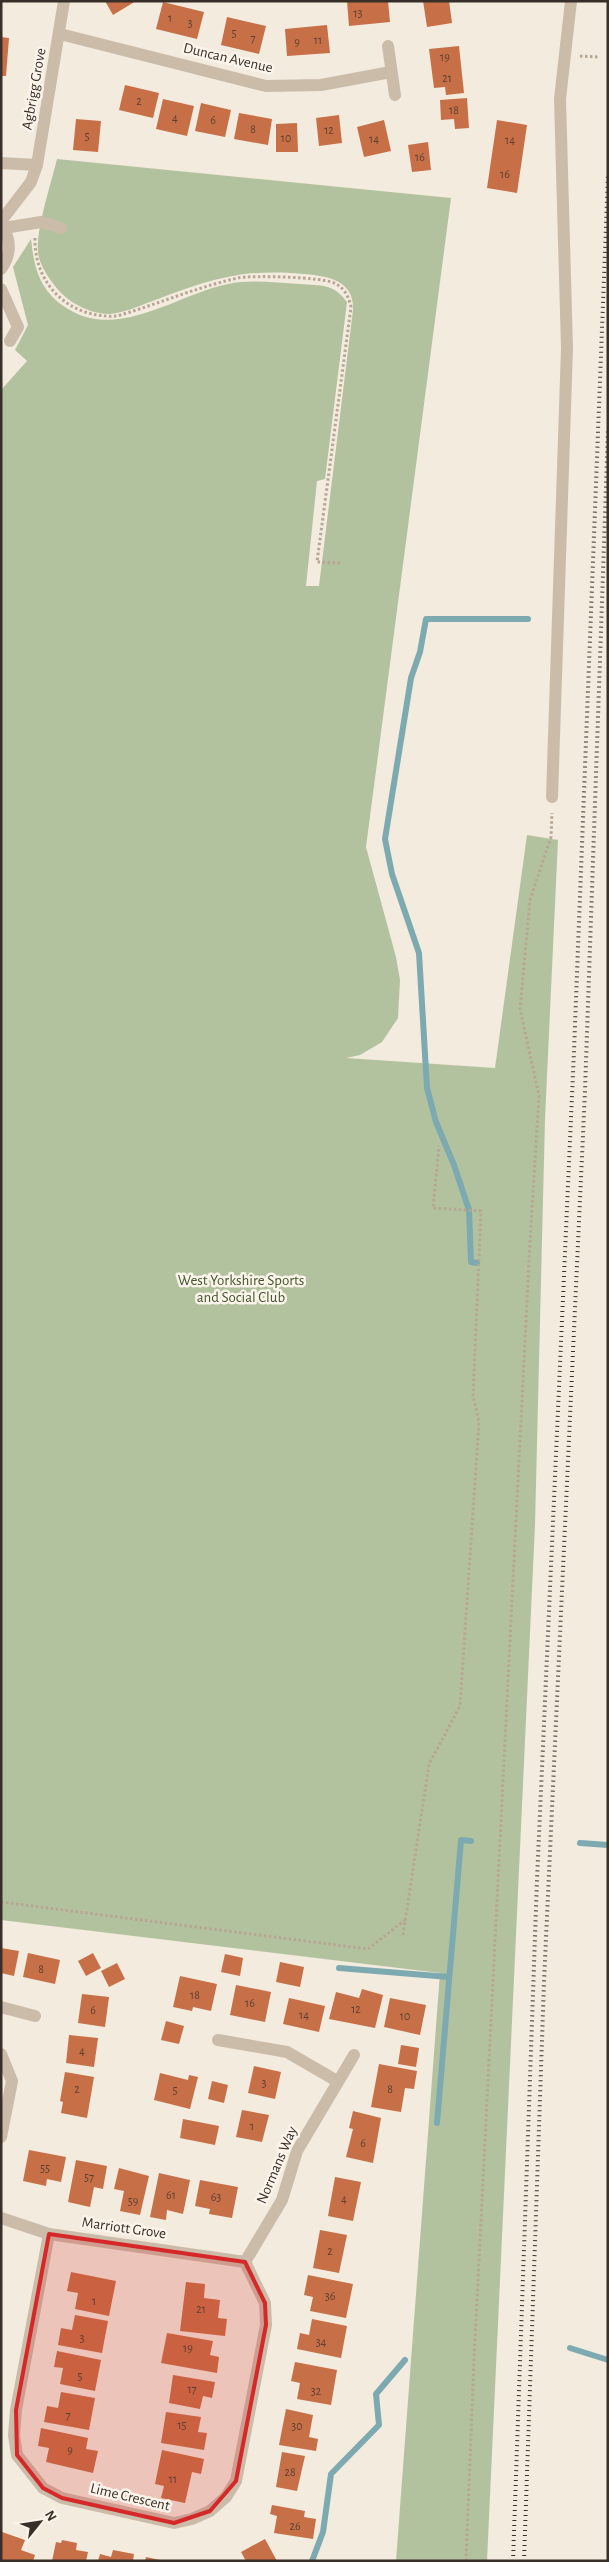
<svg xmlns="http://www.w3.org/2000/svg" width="609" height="2562" font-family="'Alegreya Sans',sans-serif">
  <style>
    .green { fill: #b3c29e }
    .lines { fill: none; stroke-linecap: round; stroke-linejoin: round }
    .stream { stroke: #7daab0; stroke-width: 6 }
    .building { fill: #c77048 }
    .path { stroke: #b7a694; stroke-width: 3; stroke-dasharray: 2.5 2.5; stroke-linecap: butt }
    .minor { stroke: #cbbcaa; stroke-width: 12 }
    .rail { stroke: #392f29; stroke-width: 4; stroke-dasharray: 1 4; stroke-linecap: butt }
    .marked { fill: #d62828; fill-opacity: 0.2; stroke: #d62828; stroke-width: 4; stroke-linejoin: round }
    .labels { text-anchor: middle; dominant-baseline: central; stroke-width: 5; stroke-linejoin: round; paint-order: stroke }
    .number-label { font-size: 12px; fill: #5c3f31 }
    .street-label { font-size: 15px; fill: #392f29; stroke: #faf4eb }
    .park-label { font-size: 15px; fill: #44572d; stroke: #faf4eb }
  </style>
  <rect width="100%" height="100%" fill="#f3ebde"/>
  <path class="green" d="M57,159L451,198L366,847L396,957L400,980L398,1018L382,1042L360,1055L346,1058L495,1068L527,835L558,840L545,1119L535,1525L487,2561H396L440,1973L1,1920V390L27,361L15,350L28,325L13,267L31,239C34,267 39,288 62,305C115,344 174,295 228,284C251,279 277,283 300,284C322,286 333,283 347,302L325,479L317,481L306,586H319L353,310C354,291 343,281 325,277C302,272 261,271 238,275C207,280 179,291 150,302C139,306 123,313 110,314C89,314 67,302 55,286C48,277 39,264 38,252C36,229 51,184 57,159Z"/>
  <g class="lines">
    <g class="stream">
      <path d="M477,1263L471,1262L469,1210L454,1165L436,1122L427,1088L419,953L392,874L385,839L411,678L420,652L426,619H528"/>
      <path d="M580,1843L608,1845"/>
      <path d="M339,1968L449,1977"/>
      <path d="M437,2123L461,1840L471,1841"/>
      <path d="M570,2348L608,2360"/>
      <path d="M312,2561L323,2532L331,2474L379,2425L376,2394L405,2360"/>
    </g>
  </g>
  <g class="building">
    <path d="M105,1H136L113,15Z"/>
    <path d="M347,1H388L390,22L349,26Z"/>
    <path d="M423,1H449L452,23L427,27Z"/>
    <path d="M163,2L204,12L197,39L156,29Z"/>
    <path d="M227,17L266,26L259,54L221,45Z"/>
    <path d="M327,25L330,53L287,56L285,29Z"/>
    <path d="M1,37L9,38L6,76H1Z"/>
    <path d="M459,46L464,93L446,95L445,87L434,88L429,49Z"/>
    <path d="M125,85L159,93L153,118L119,110Z"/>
    <path d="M467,98L469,128L455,129L454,119L441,120L440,100Z"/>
    <path d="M163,99L194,106L187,136L156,129Z"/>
    <path d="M201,103L231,110L225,137L195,131Z"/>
    <path d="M239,113L272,119L268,145L234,139Z"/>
    <path d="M339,115L342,143L319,146L316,118Z"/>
    <path d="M76,119L101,121L98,152L73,150Z"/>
    <path d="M384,120L391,151L364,157L357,127Z"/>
    <path d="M497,120L527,125L517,193L487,188Z"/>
    <path d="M297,123L298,152H276V124Z"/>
    <path d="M428,142L431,170L412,172L408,145Z"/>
    <path d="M1,1948L19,1951L14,1976L1,1973Z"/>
    <path d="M28,1953L60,1960L55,1984L23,1977Z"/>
    <path d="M93,1953L101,1968L86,1976L78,1961Z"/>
    <path d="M225,1954L243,1958L240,1976L221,1972Z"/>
    <path d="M280,1962L304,1967L300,1987L276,1982Z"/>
    <path d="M117,1963L125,1979L109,1987L101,1971Z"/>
    <path d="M180,1976L217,1984L211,2011L193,2007L192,2011L173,2007Z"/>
    <path d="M236,1985L271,1992L265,2022L230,2015Z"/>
    <path d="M362,1989L383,1995L375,2028L329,2019L336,1992L359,1998Z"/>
    <path d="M82,1994L109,1997L105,2027L78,2023Z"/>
    <path d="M289,1998L325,2006L319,2032L283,2024Z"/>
    <path d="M390,1998L426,2005L420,2035L384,2027Z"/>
    <path d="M166,2021L184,2026L179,2044L161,2040Z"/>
    <path d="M69,2035L98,2038L94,2067L66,2063Z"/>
    <path d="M401,2045L419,2048L416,2067L398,2064Z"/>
    <path d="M379,2064L417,2071L414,2089L405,2088L401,2112L371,2107Z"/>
    <path d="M254,2066L281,2072L275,2099L248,2093Z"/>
    <path d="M65,2072L94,2077L87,2118L61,2113L63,2102L60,2101Z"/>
    <path d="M160,2073L188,2080L189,2075L198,2077L190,2109L154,2100Z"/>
    <path d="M212,2081L228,2085L224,2103L208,2099Z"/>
    <path d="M242,2110L269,2115L262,2142L236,2137Z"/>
    <path d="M353,2111L381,2118L373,2163L346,2157L353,2129L349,2128Z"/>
    <path d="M183,2119L219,2126L215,2145L180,2138Z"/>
    <path d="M29,2150L66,2157L61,2182L47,2179L46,2186L23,2181Z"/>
    <path d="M76,2160L107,2166L103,2189L94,2187L90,2207L68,2202Z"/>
    <path d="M119,2168L149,2176L140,2215L120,2211L124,2191L114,2189Z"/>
    <path d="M159,2173L190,2180L183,2214L167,2210L166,2220L150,2217Z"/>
    <path d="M335,2177L361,2182L353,2221L328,2216Z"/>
    <path d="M200,2180L238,2187L232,2218L209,2214L210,2209L195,2206Z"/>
    <path d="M320,2230L347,2235L339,2273L313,2268Z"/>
    <path d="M71,2272L116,2281L109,2316L75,2309L78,2293L67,2291Z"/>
    <path d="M308,2275L353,2284L346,2318L310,2311L313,2297L304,2295Z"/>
    <path d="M186,2282L205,2284L204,2298L220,2300L218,2318L227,2319L225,2336L180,2331Z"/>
    <path d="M75,2315L108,2321L102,2353L58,2345L61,2328L72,2330Z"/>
    <path d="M312,2319L347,2326L341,2358L297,2349L300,2333L309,2335Z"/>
    <path d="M167,2333L213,2341L210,2355L219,2357L217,2373L161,2363Z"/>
    <path d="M57,2351L101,2360L95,2391L60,2384L63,2368L54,2367Z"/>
    <path d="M295,2362L337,2370L331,2405L297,2399L300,2383L291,2381Z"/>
    <path d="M173,2375L215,2382L212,2398L203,2396L200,2409L169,2403Z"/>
    <path d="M61,2392L95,2398L89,2430L44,2422L47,2406L58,2408Z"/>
    <path d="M286,2409L313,2415L309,2437L318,2439L316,2451L279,2445Z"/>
    <path d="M166,2412L201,2417L198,2432L207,2433L204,2450L161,2443Z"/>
    <path d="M41,2428L88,2438L86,2449L98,2451L93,2473L46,2462L49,2448L38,2446Z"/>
    <path d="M162,2450L204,2459L201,2474L192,2472L185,2503L161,2498L164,2486L155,2484Z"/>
    <path d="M282,2452L305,2456L297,2491L276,2487Z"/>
    <path d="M272,2505L305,2511L304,2517L316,2519L313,2539L274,2533L277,2516L270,2514Z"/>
    <path d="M2,2532L25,2540L21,2550L35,2555L33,2561H1Z"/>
    <path d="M265,2539L277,2561H246L241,2552Z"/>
    <path d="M62,2540L77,2543L76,2550L88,2552L86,2561H52L56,2542L61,2543Z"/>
    <path d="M113,2550L134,2554L133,2561H98L100,2554L111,2557Z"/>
    <path d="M146,2557L160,2560V2561H145Z"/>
  </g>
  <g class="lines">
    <g class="path">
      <path d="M580,56L598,57"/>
      <path d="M35,238C34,286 71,319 117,316C158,304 197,287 238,278C252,275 322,277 334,283C344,287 349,297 351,307L317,562L342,563"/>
      <path d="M1,1902L368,1949L405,1920"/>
      <path d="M403,1935L429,1764L460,1706L479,1422L473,1396L481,1211L433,1208L439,1146"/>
      <path d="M466,2561L474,2360L530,1241L539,1096L520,1009L530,900L551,837L552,813"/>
    </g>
    <g class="minor">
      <path d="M60,34L266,86L321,85L391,72"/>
      <path d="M388,46L395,95"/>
      <path d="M1,163L37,165"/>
      <path d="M1,221L31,182L37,165L64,1"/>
      <path d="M1,225C12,239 11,255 1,269"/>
      <path d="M4,228L41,222L61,228"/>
      <path d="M1,289L18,327L10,341"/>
      <path d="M552,797L567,348L560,99L571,1"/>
      <path d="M1,2007L35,2016"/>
      <path d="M218,2040L287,2052L337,2081"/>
      <path d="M1,2054L12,2081L1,2137"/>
      <path d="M1,2218L49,2234L245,2262"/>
      <path d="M49,2234L16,2410L14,2435L17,2455L43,2488L62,2498L174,2523L192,2519L210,2511L226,2497L236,2481L266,2325L265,2303L245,2262"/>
      <path d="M245,2262L282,2200L297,2151L354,2055"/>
    </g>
    <g class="rail">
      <path d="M513,2561L537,1880L574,1051L608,174"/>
      <path d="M524,2561L544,1982L585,1091L608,429"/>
    </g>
  </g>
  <path class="marked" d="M49,2234L245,2262L265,2303L266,2325L236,2481L210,2511L174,2523L62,2498L43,2488L17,2455L16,2410Z"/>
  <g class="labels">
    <g class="number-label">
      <text x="358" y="13">13</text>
      <text x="170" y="18">1</text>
      <text x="190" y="23">3</text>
      <text x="234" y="33">5</text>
      <text x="253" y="38">7</text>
      <text x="318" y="40">11</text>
      <text x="297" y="42">9</text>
      <text x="445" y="57">19</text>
      <text x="447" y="78">21</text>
      <text x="139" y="101">2</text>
      <text x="454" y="110">18</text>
      <text x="175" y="118">4</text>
      <text x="213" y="120">6</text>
      <text x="253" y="129">8</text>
      <text x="329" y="130">12</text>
      <text x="87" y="136">5</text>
      <text x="286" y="138">10</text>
      <text x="374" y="139">14</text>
      <text x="510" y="140">14</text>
      <text x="420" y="157">16</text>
      <text x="505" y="174">16</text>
      <text x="41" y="1969">8</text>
      <text x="195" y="1995">18</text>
      <text x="250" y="2003">16</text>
      <text x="356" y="2009">12</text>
      <text x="93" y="2010">6</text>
      <text x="304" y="2015">14</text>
      <text x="405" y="2016">10</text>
      <text x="82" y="2051">4</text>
      <text x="264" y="2083">3</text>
      <text x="77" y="2089">2</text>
      <text x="390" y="2089">8</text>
      <text x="175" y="2090">5</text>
      <text x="252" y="2126">1</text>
      <text x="363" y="2143">6</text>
      <text x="45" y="2168">55</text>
      <text x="89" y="2177">57</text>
      <text x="171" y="2195">61</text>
      <text x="216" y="2197">63</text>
      <text x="344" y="2199">4</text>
      <text x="133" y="2201">59</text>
      <text x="330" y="2251">2</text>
      <text x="330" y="2296">36</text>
      <text x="94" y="2301">1</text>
      <text x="201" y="2309">21</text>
      <text x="82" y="2338">3</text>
      <text x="321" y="2342">34</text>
      <text x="188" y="2348">19</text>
      <text x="80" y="2376">5</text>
      <text x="192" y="2389">17</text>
      <text x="316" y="2391">32</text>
      <text x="68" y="2415">7</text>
      <text x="182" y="2425">15</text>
      <text x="297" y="2426">30</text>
      <text x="70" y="2450">9</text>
      <text x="290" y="2472">28</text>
      <text x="173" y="2479">11</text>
      <text x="295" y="2526">26</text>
    </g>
    <g class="street-label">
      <text transform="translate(228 58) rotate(13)">Duncan Avenue</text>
      <text transform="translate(34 89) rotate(-80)">Agbrigg Grove</text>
      <text transform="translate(277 2165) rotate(-67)">Normans Way</text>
      <text transform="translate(124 2228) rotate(8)">Marriott Grove</text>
      <text transform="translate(130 2497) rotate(13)">Lime Crescent</text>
    </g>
    <g class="park-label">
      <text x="241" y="1280">West Yorkshire Sports<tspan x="241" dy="17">and Social Club</tspan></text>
    </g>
  </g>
  <rect width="609" height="2562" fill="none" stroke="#392f29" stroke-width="5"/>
  <g transform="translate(40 2522) rotate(60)" stroke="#faf4eb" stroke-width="4" paint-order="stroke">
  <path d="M0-4L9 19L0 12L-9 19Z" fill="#392f29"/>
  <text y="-8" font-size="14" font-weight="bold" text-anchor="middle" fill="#392f29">N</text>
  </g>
</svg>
